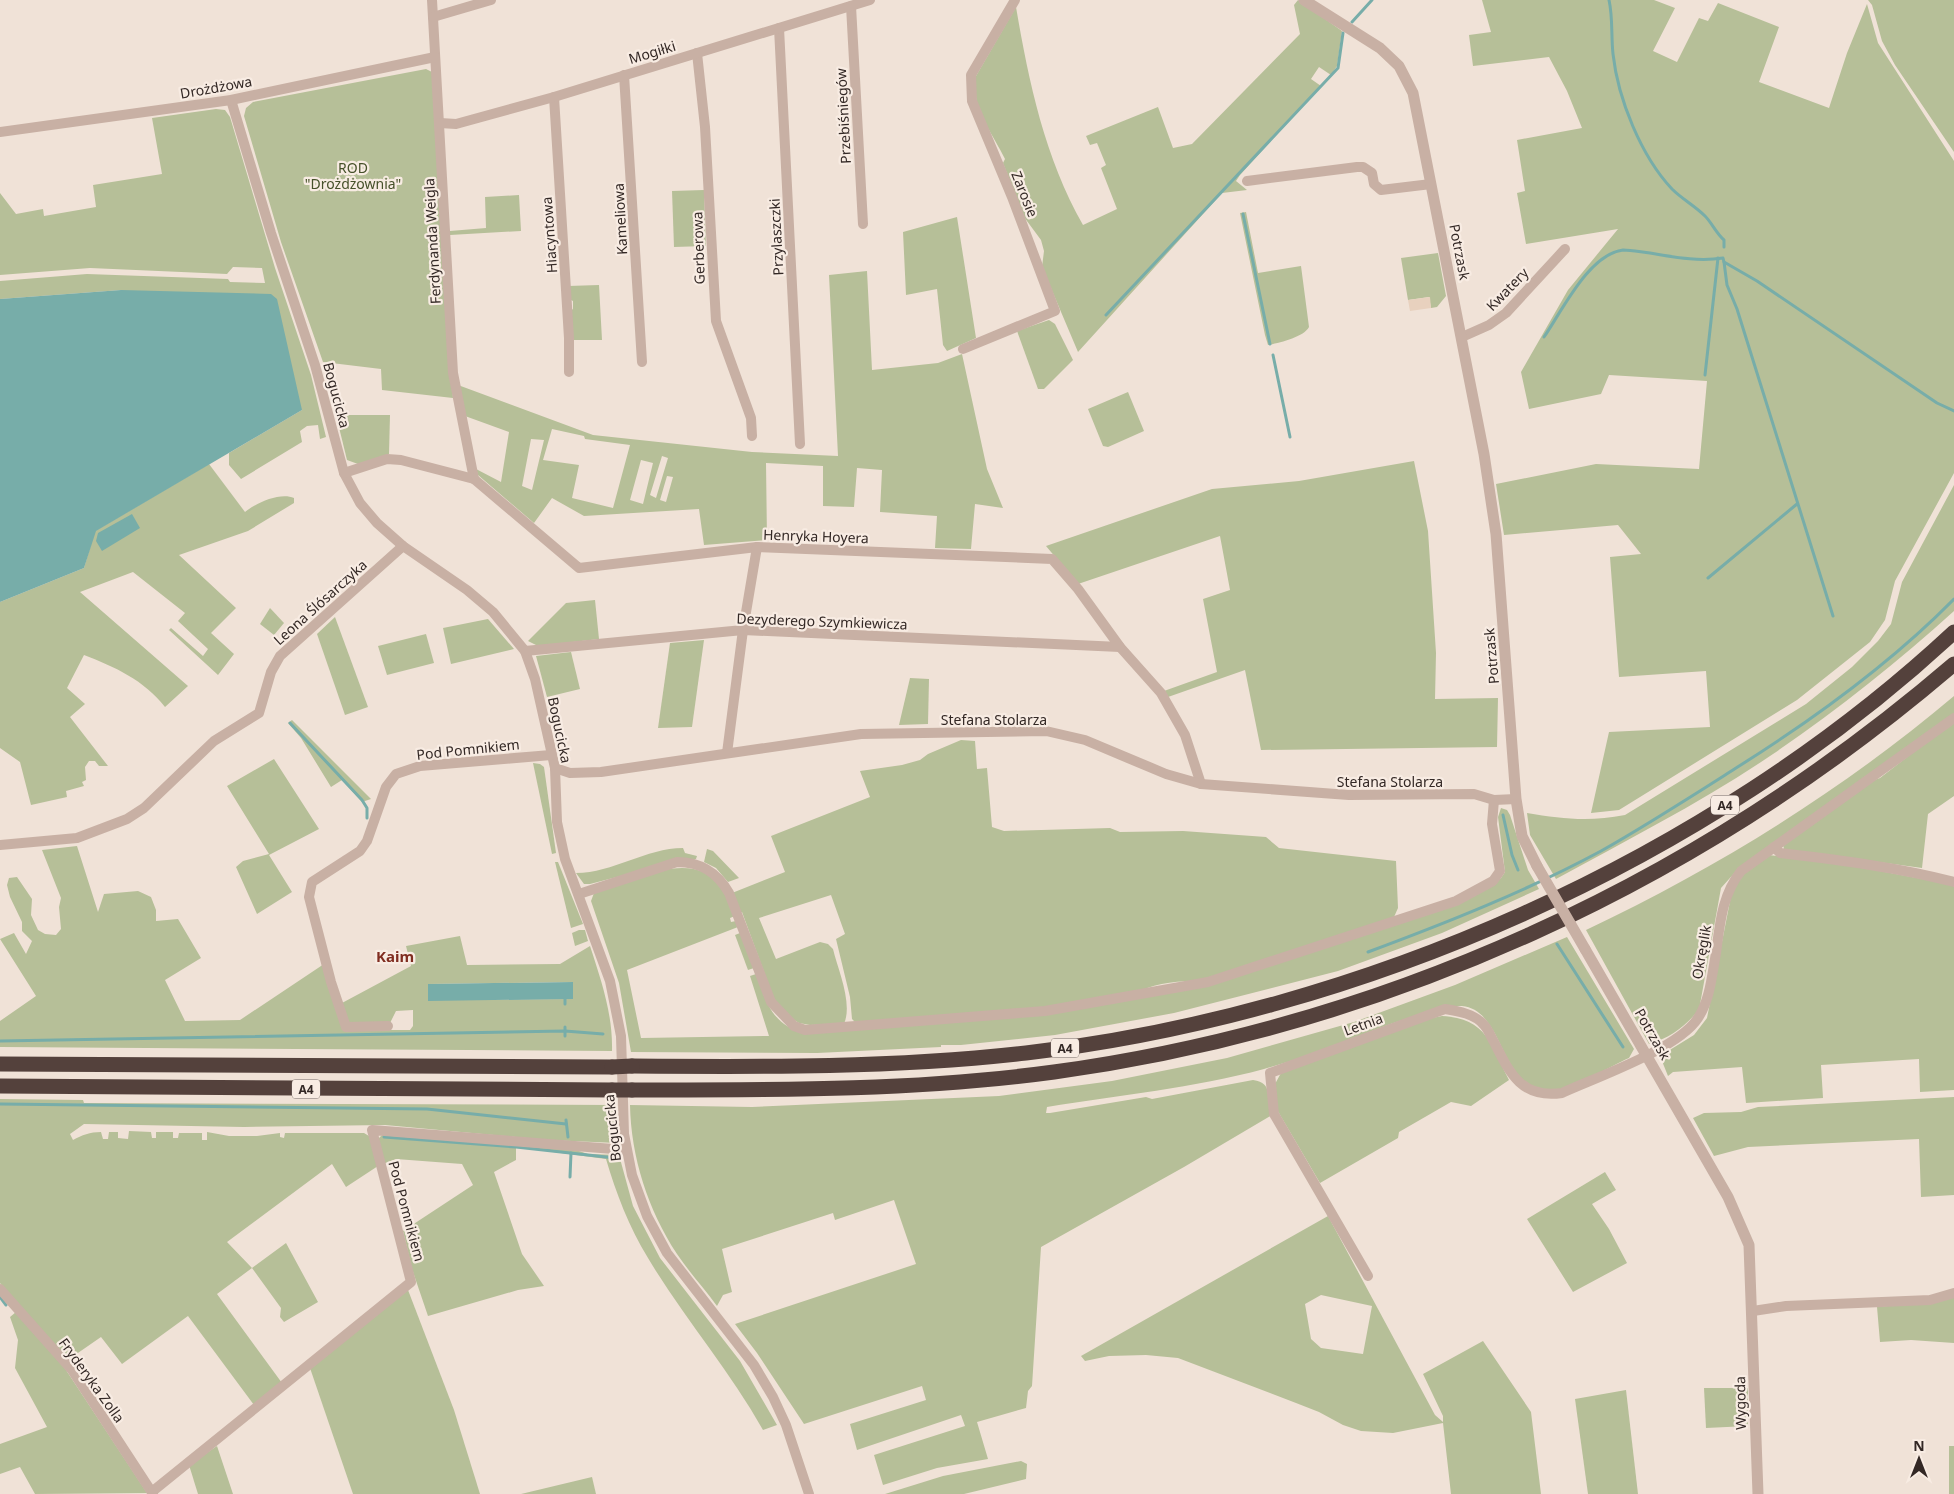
<svg xmlns="http://www.w3.org/2000/svg" width="1954" height="1494" font-family="'Noto Sans',sans-serif">
  <style>
    .green { fill: #b6bf98; fill-rule: evenodd }
    .plaza { fill: #e8d1be }
    .water { fill: #77ada9 }
    .lines { fill: none; stroke-linecap: round; stroke-linejoin: round }
    .stream { stroke: #77ada9; stroke-width: 3 }
    .minor { stroke: #c8b0a4; stroke-width: 10 }
    .tertiary { stroke: #c8b0a4; stroke-width: 11 }
    .motorway { stroke: #54413c; stroke-width: 15 }
    .tertiary-bridge { stroke: #c8b0a4; stroke-width: 11 }
    .motorway-bridge { stroke: #54413c; stroke-width: 15 }
    .labels { text-anchor: middle; dominant-baseline: central; stroke-width: 4.5; stroke-linejoin: round; paint-order: stroke }
    .shield { fill: #f8ece3; stroke: #6e635e; stroke-width: 1 }
    .shield-label { font-size: 12px; font-weight: bold; fill: #332825 }
    .street-label { font-size: 14px; fill: #332825; stroke: #f8ece3 }
    .park-label { font-size: 14px; fill: #46512a; stroke: #f8ece3 }
    .neighbourhood-label { font-size: 15px; font-weight: bold; fill: #802d20; stroke: #f8ece3 }
  </style>
  <rect width="100%" height="100%" fill="#f0e2d7"/>
  <g class="green">
    <path d="M1298,0L1342,31L1337,66L1331,75L1319,67L1311,79L1321,86L1240,175L1236,181L1247,190L1222,193L1078,352L1042,267L1044,251L1041,240L1024,217L1003,163L1005,159C992,132 970,107 976,76L1016,7C1029,83 1045,158 1083,225L1117,209L1101,168L1106,165L1097,143L1090,145L1086,136L1158,107L1173,148L1192,144L1300,34L1294,5Z"/>
    <path d="M1482,0H1654L1675,8L1653,51L1677,62L1699,18L1708,21L1718,3L1779,27L1759,82L1829,108L1847,53L1867,4L1878,43L1954,161V473L1895,581L1885,620L1870,642L1797,700L1619,810L1591,813L1609,732L1710,727L1706,671L1619,677L1610,557L1641,554L1618,525L1504,535L1496,484L1596,464L1699,469L1707,381L1609,375L1601,394L1529,409L1521,372L1568,290L1618,229L1526,244L1517,193L1525,191L1517,140L1582,128L1567,91L1549,57L1473,66L1469,35L1491,32Z"/>
    <path d="M1868,0H1954V152L1895,65L1882,41L1872,5Z"/>
    <path d="M426,69L432,72L453,398L382,390L381,369L323,362L281,242L244,116L246,108L253,102Z"/>
    <path d="M216,109L225,110L230,117L275,268L311,375L326,437L320,439L318,425L307,426L300,431L302,442L241,479L229,465V453L302,410L121,290L0,299V281L87,274L228,279L230,282L265,283L262,268L233,267L227,274L90,268L0,275V193L16,214L43,209L44,216L96,207L93,185L162,174L152,118Z"/>
    <path d="M704,190L706,246L674,247L672,191Z"/>
    <path d="M519,195L521,231L450,235V231L486,228L485,197Z"/>
    <path d="M1246,212L1258,273L1301,266L1309,327C1304,337 1279,343 1268,345L1265,335L1240,213Z"/>
    <path d="M957,217L976,338L947,351L943,345L937,289L906,295L903,232Z"/>
    <path d="M1438,253L1446,296L1437,307L1431,308L1429,297L1408,300L1401,258Z"/>
    <path d="M867,271L872,370L938,363L962,354L987,469L1003,508L975,504L971,549L935,548L937,516L880,512L882,470L857,468L854,507L823,506V466L766,463L767,540L704,545L699,509L584,516L552,498L534,523L478,475L476,469L501,482L509,432L465,416L458,385L593,435L752,452L838,456L829,275ZM552,429L584,436L585,439L630,445L613,508L572,498L579,465L543,460ZM531,439L544,440L532,490L522,486ZM662,456L668,458L656,498L650,495ZM641,460L653,463L643,504L630,500ZM667,476L673,477L666,502L660,500Z"/>
    <path d="M599,285L602,340H572L570,311L573,309V301L569,299L568,286Z"/>
    <path d="M1049,320L1055,324L1073,360L1044,389H1038L1017,331Z"/>
    <path d="M1128,392L1144,431L1108,447L1103,446L1088,409Z"/>
    <path d="M336,415H390L389,454L358,464L347,460Z"/>
    <path d="M1414,461L1428,531L1436,653L1435,699L1498,698L1497,747L1261,750L1245,670L1168,697L1164,691L1217,672L1203,599L1230,590L1220,536L1078,584L1046,546L1212,489L1299,481Z"/>
    <path d="M209,464L245,512C256,503 280,492 294,498V503L248,531L179,555L236,608L211,633L234,654L218,675L169,630L171,628L203,656L208,649L178,621L185,613L133,572L80,592L188,686L165,707C144,680 115,667 84,655L67,688L85,704L70,717L108,766H99L95,761H89L85,767L86,780L82,782L84,786L66,791L67,797L31,805L20,762L0,748V602L84,568L95,531Z"/>
    <path d="M1954,485V611C1898,662 1836,711 1773,754C1704,801 1629,839 1556,879L1530,835L1527,813C1562,819 1590,822 1625,815L1806,704L1852,667L1878,641L1891,624L1902,582Z"/>
    <path d="M595,600L599,639L538,646L528,641L566,603Z"/>
    <path d="M270,608L284,623L274,635L260,624Z"/>
    <path d="M335,617L368,707L345,715L317,634Z"/>
    <path d="M488,619L514,649L451,664L443,628Z"/>
    <path d="M426,634L434,663L387,675L378,646Z"/>
    <path d="M704,640L692,727L658,728L670,643Z"/>
    <path d="M571,652L580,689L547,697L536,656Z"/>
    <path d="M910,678L929,679L928,724L899,725Z"/>
    <path d="M1954,696V714L1738,869L1721,888L1699,1010C1684,1027 1670,1038 1649,1044L1586,930C1717,868 1843,790 1954,696Z"/>
    <path d="M292,720L371,799L362,802L342,780L331,787L301,738L288,723Z"/>
    <path d="M1954,721V796L1928,814L1922,868L1784,849L1783,844L1869,782L1880,778Z"/>
    <path d="M961,740L975,741L977,769L987,768L992,827L1004,831L1110,828L1120,832L1183,831L1266,837L1279,848L1396,861L1398,908L1394,917L1200,981C1181,981 1157,982 1141,991L1044,1008L855,1022L852,1019L850,997L836,939L845,934L831,895L759,918L776,959L820,942L828,944L833,949C838,970 853,1003 844,1024L810,1025L799,1023L791,1018L775,1002L742,912H739L732,893L785,872L771,836L870,797L860,771L902,765L920,760L928,754Z"/>
    <path d="M274,759L319,829L269,855L292,892L257,914L236,867L243,861L269,854L227,786Z"/>
    <path d="M533,763L540,764L544,767L556,853L552,854Z"/>
    <path d="M1501,808L1507,810L1510,815L1528,870L1539,889L1442,933L1338,971L1174,1013L1055,1035L961,1045H941V1047L817,1053L631,1052L619,983L591,901L594,893C631,881 695,846 722,888C728,896 731,907 735,916L730,918L731,922L736,921L738,927L627,970L641,1038L769,1036L750,976L756,974C767,1004 772,1024 805,1034L979,1020L1210,985L1493,884L1501,878L1505,872L1498,817Z"/>
    <path d="M77,846L98,912L104,894L138,891L151,897L156,910V921L178,919L201,958L165,980L185,1021L240,1020L324,964L343,1030H410L413,1026V1010L396,1011L390,1023L347,1024L342,1003L411,966L406,946L460,936L467,965L560,964L590,946C601,980 613,1014 612,1051L0,1047V1021L36,996L0,939L14,933L26,954L32,941L22,931V922L10,897L7,885L9,878L17,877L32,899L31,915L38,930L45,934L56,935L61,929L59,907L61,898L42,850ZM572,982V999L428,1000V984Z"/>
    <path d="M683,848L685,853L697,856L696,859H686L590,884H584L576,873C613,873 646,848 683,848Z"/>
    <path d="M707,849L713,851L739,878L728,882L716,868L704,862Z"/>
    <path d="M1768,855L1827,861L1954,885V1090L1920,1092L1919,1059L1821,1065L1823,1098L1746,1103L1742,1067L1673,1072L1668,1076L1660,1056L1694,1035L1707,1018L1733,886L1743,873Z"/>
    <path d="M555,862H558L583,924L571,928Z"/>
    <path d="M579,930H585L588,941L575,946L572,933Z"/>
    <path d="M740,933L754,968L748,970L735,935Z"/>
    <path d="M1567,937L1634,1049L1629,1058C1611,1066 1579,1085 1561,1089C1499,1104 1508,1010 1462,1006C1448,1005 1434,1011 1421,1014C1368,1030 1317,1055 1264,1069C1194,1088 1119,1095 1047,1107L1046,1113H1050L1146,1097L1152,1099L1253,1080C1275,1084 1264,1096 1272,1115L1184,1167L1041,1247L1032,1386L1028,1391L1026,1408L977,1422L988,1459L937,1468L883,1485L874,1455L965,1426L961,1415L857,1450L850,1424L926,1400L922,1386L804,1424L757,1353L735,1324L916,1264L894,1200L835,1220L833,1213L722,1249L732,1292L723,1295L717,1306C704,1288 689,1272 677,1254C648,1210 631,1157 630,1105L752,1107L999,1096L1112,1081L1227,1058L1354,1022L1455,985Z"/>
    <path d="M1442,1016C1487,1018 1491,1045 1509,1080L1471,1106L1451,1102L1399,1132L1398,1138L1320,1183L1276,1108L1275,1084L1281,1073L1427,1019Z"/>
    <path d="M1954,1097V1195L1921,1197L1919,1139L1748,1147L1714,1156L1693,1118L1704,1113L1741,1112L1758,1107Z"/>
    <path d="M0,1099L83,1100L84,1103L614,1105L617,1143L548,1140L385,1125L244,1127L84,1124L70,1134L73,1140C82,1135 90,1132 101,1132L103,1139H108L109,1132H118V1138L128,1139L129,1131L151,1132L152,1138H156V1132H173V1138H178L179,1133H202V1140H207V1132L229,1136H257L280,1133V1137L284,1138L285,1133H364L369,1136L378,1166L346,1187L332,1164L227,1242L252,1268L286,1243L318,1302L284,1322L280,1317L281,1308L252,1268L217,1294L282,1383L254,1405L188,1316L122,1364L101,1337L62,1364L147,1493L35,1494L20,1467L0,1474V1444L47,1427L15,1368L18,1340L10,1317L16,1312L11,1297L0,1283Z"/>
    <path d="M384,1133L573,1149L588,1154L619,1155L633,1206L660,1258L740,1361L777,1425L763,1430C729,1369 683,1317 648,1258C629,1227 616,1193 606,1159L516,1147V1160L494,1172L522,1254L544,1286L518,1290L428,1316L412,1269L403,1231L473,1185L462,1164L396,1159L383,1164L378,1139Z"/>
    <path d="M1605,1172L1616,1190L1592,1204L1609,1229L1627,1263L1573,1292L1527,1219Z"/>
    <path d="M1328,1216L1435,1415L1443,1422V1416L1423,1374L1483,1341L1531,1412L1541,1494H1451L1443,1423L1393,1433L1361,1431L1343,1425L1319,1412L1296,1403L1178,1358L1146,1355L1109,1356L1085,1361L1081,1356ZM1321,1295L1372,1306L1363,1354L1321,1348L1311,1339L1305,1304Z"/>
    <path d="M408,1290L454,1410L480,1494H353L310,1368Z"/>
    <path d="M1954,1295V1343L1911,1340L1880,1342L1877,1307L1931,1302Z"/>
    <path d="M1704,1388H1748V1426L1706,1428Z"/>
    <path d="M1626,1390L1638,1494H1588L1575,1399Z"/>
    <path d="M217,1446L233,1494H198L189,1465Z"/>
    <rect x="1949" y="1446" width="5" height="48"/>
    <path d="M1021,1461L1027,1464L1026,1479L964,1494H885L943,1476Z"/>
    <path d="M592,1477L596,1494H521Z"/>
  </g>
  <path class="plaza" d="M1430,297L1431,308L1410,311L1408,300Z"/>
  <g class="water">
    <path d="M121,290L271,294L277,299L302,410L96,531L84,568L0,602V299Z"/>
    <path d="M132,514L140,528L102,551L96,541L98,533Z"/>
    <path d="M573,982V999L428,1001V984Z"/>
  </g>
  <g class="lines">
    <g class="stream">
      <path d="M1609,0C1613,18 1611,36 1613,54C1618,99 1641,156 1672,189C1682,199 1695,206 1705,216C1712,223 1716,233 1724,240V247"/>
      <path d="M1352,22L1372,0"/>
      <path d="M1243,214L1270,344"/>
      <path d="M1724,262L1727,285L1737,309L1833,616"/>
      <path d="M1106,315L1338,68L1343,33"/>
      <path d="M1544,337C1562,311 1589,254 1623,250C1631,250 1641,252 1650,253C1674,257 1698,262 1723,258L1724,262L1757,281L1937,403L1954,411"/>
      <path d="M1273,355L1290,437"/>
      <path d="M1705,375L1718,258"/>
      <path d="M1708,578L1797,504"/>
      <path d="M290,723L362,800L367,808V818"/>
      <path d="M1503,815L1512,855L1518,870"/>
      <path d="M1557,944L1623,1047"/>
      <path d="M1368,952C1446,923 1527,891 1601,851C1647,825 1692,796 1736,768C1814,719 1890,664 1954,599"/>
      <path d="M565,999V1004"/>
      <path d="M565,1027V1036"/>
      <path d="M0,1041L565,1031L603,1034"/>
      <path d="M0,1104L427,1109L566,1124"/>
      <path d="M566,1120L568,1137"/>
      <path d="M384,1137L516,1147L615,1158"/>
      <path d="M570,1177L571,1153"/>
      <path d="M0,1297L6,1305"/>
    </g>
    <g class="minor">
      <path d="M432,0L453,373L474,479"/>
      <path d="M851,6L863,224"/>
      <path d="M433,17L491,0"/>
      <path d="M779,28L800,444"/>
      <path d="M697,53L705,127L716,321L751,418L752,436"/>
      <path d="M624,75L642,362"/>
      <path d="M554,97L569,338V372"/>
      <path d="M231,100L271,233L315,365L344,473L360,503L377,523L403,546L467,590L493,612L525,651L535,679L555,768L557,822L565,859L610,981L621,1036L624,1134L632,1175L647,1216L667,1253L754,1365L773,1397L786,1425L809,1494"/>
      <path d="M440,123L456,124L554,97L870,0"/>
      <path d="M0,132L231,100L435,57"/>
      <path d="M1247,181L1357,167H1363L1372,173L1374,184L1381,190L1431,184"/>
      <path d="M1462,337L1489,325L1506,313L1565,249"/>
      <path d="M963,349L1055,311L1012,197L972,101L971,75L1015,0"/>
      <path d="M344,473L387,459L401,460L474,479L579,568L757,547L1052,559L1078,589L1120,647L1161,693L1185,735L1201,784"/>
      <path d="M525,651L743,630L1120,647"/>
      <path d="M727,753L743,630L757,547"/>
      <path d="M555,768L570,773L601,772L861,734L1046,731L1085,740L1166,774L1201,784L1349,795L1474,794L1494,800L1516,799"/>
      <path d="M0,845L77,838L127,819L144,808L214,741L259,713L271,672L280,656L403,546"/>
      <path d="M1774,847L1780,853C1838,860 1897,867 1954,882"/>
      <path d="M579,894L677,862C701,862 717,872 729,893L771,1002L794,1026L805,1030L1045,1011L1208,982L1456,901L1493,881L1500,871L1492,824L1494,800"/>
      <path d="M388,1026L346,1027L331,982L309,897L312,882L360,851L367,841L386,787L396,774L420,766L551,755"/>
      <path d="M1368,1276L1274,1114L1270,1073L1445,1009C1458,1011 1475,1014 1484,1025C1488,1029 1491,1037 1494,1042C1510,1074 1522,1099 1562,1093C1597,1077 1678,1049 1698,1018C1710,1000 1712,975 1716,953C1720,923 1722,895 1741,871L1954,718"/>
      <path d="M0,1289L72,1370L153,1494"/>
      <path d="M1753,1311L1786,1306L1930,1300L1954,1293"/>
      <path d="M153,1491L411,1282L372,1130L626,1150"/>
    </g>
    <g class="tertiary">
      <path d="M1304,0L1380,48L1399,66L1413,93L1484,454L1496,534L1516,799L1522,836L1537,866"/>
      <path d="M1585,949L1728,1197L1749,1245L1758,1494"/>
    </g>
    <g class="motorway">
      <path d="M0,1064L612,1067"/>
      <path d="M632,1066C764,1067 895,1068 1026,1053C1360,1014 1707,862 1954,632"/>
      <path d="M0,1086L612,1090"/>
      <path d="M632,1090C773,1090 914,1091 1054,1072C1387,1026 1699,883 1954,664"/>
    </g>
    <path class="tertiary-bridge" d="M1537,866L1585,949"/>
    <g class="motorway-bridge">
      <path d="M612,1067L632,1066"/>
      <path d="M612,1090H632"/>
    </g>
  </g>
  <g class="labels">
    <g class="shield">
      <rect x="1711" y="795.5" width="28" height="19" rx="4"/>
      <rect x="1051" y="1038.5" width="28" height="19" rx="4"/>
      <rect x="292" y="1079.5" width="28" height="19" rx="4"/>
    </g>
    <g class="shield-label">
      <text x="1725" y="805">A4</text>
      <text x="1065" y="1048">A4</text>
      <text x="306" y="1089">A4</text>
    </g>
    <g class="street-label">
      <text transform="translate(652 52) rotate(-17)">Mogiłki</text>
      <text transform="translate(216 87) rotate(-10)">Drożdżowa</text>
      <text transform="translate(843 116) rotate(-93)">Przebiśniegów</text>
      <text transform="translate(1025 194) rotate(68)">Zarosie</text>
      <text transform="translate(620 219) rotate(-93)">Kameliowa</text>
      <text transform="translate(549 235) rotate(-94)">Hiacyntowa</text>
      <text transform="translate(776 237) rotate(-93)">Przylaszczki</text>
      <text transform="translate(432 241) rotate(-93)">Ferdynanda Weigla</text>
      <text transform="translate(698 248) rotate(-92)">Gerberowa</text>
      <text transform="translate(1460 252) rotate(79)">Potrzask</text>
      <text transform="translate(1507 289) rotate(-46)">Kwatery</text>
      <text transform="translate(337 395) rotate(75)">Bogucicka</text>
      <text transform="translate(816 536) rotate(2)">Henryka Hoyera</text>
      <text transform="translate(320 602) rotate(-42)">Leona Ślósarczyka</text>
      <text transform="translate(822 621) rotate(2)">Dezyderego Szymkiewicza</text>
      <text transform="translate(1491 656) rotate(-95)">Potrzask</text>
      <text x="994" y="719">Stefana Stolarza</text>
      <text transform="translate(560 730) rotate(78)">Bogucicka</text>
      <text transform="translate(468 749) rotate(-6)">Pod Pomnikiem</text>
      <text x="1390" y="781">Stefana Stolarza</text>
      <text transform="translate(1701 952) rotate(-80)">Okręglik</text>
      <text transform="translate(1363 1024) rotate(-20)">Letnia</text>
      <text transform="translate(1653 1034) rotate(60)">Potrzask</text>
      <text transform="translate(612 1128) rotate(-96)">Bogucicka</text>
      <text transform="translate(407 1211) rotate(75)">Pod Pomnikiem</text>
      <text transform="translate(92 1380) rotate(54)">Fryderyka Zolla</text>
      <text transform="translate(1740 1403) rotate(-91)">Wygoda</text>
    </g>
    <g class="park-label">
      <text x="353" y="167">ROD<tspan x="353" dy="16">"Drożdżownia"</tspan></text>
    </g>
    <g class="neighbourhood-label">
      <text x="395" y="956">Kaim</text>
    </g>
  </g>
  <g transform="translate(1919 1459)" stroke="#f8ece3" stroke-width="4" paint-order="stroke">
  <path d="M0-4L9 19L0 12L-9 19Z" fill="#332825"/>
  <text y="-8" font-size="14" font-weight="bold" text-anchor="middle" fill="#332825">N</text>
  </g>
</svg>
